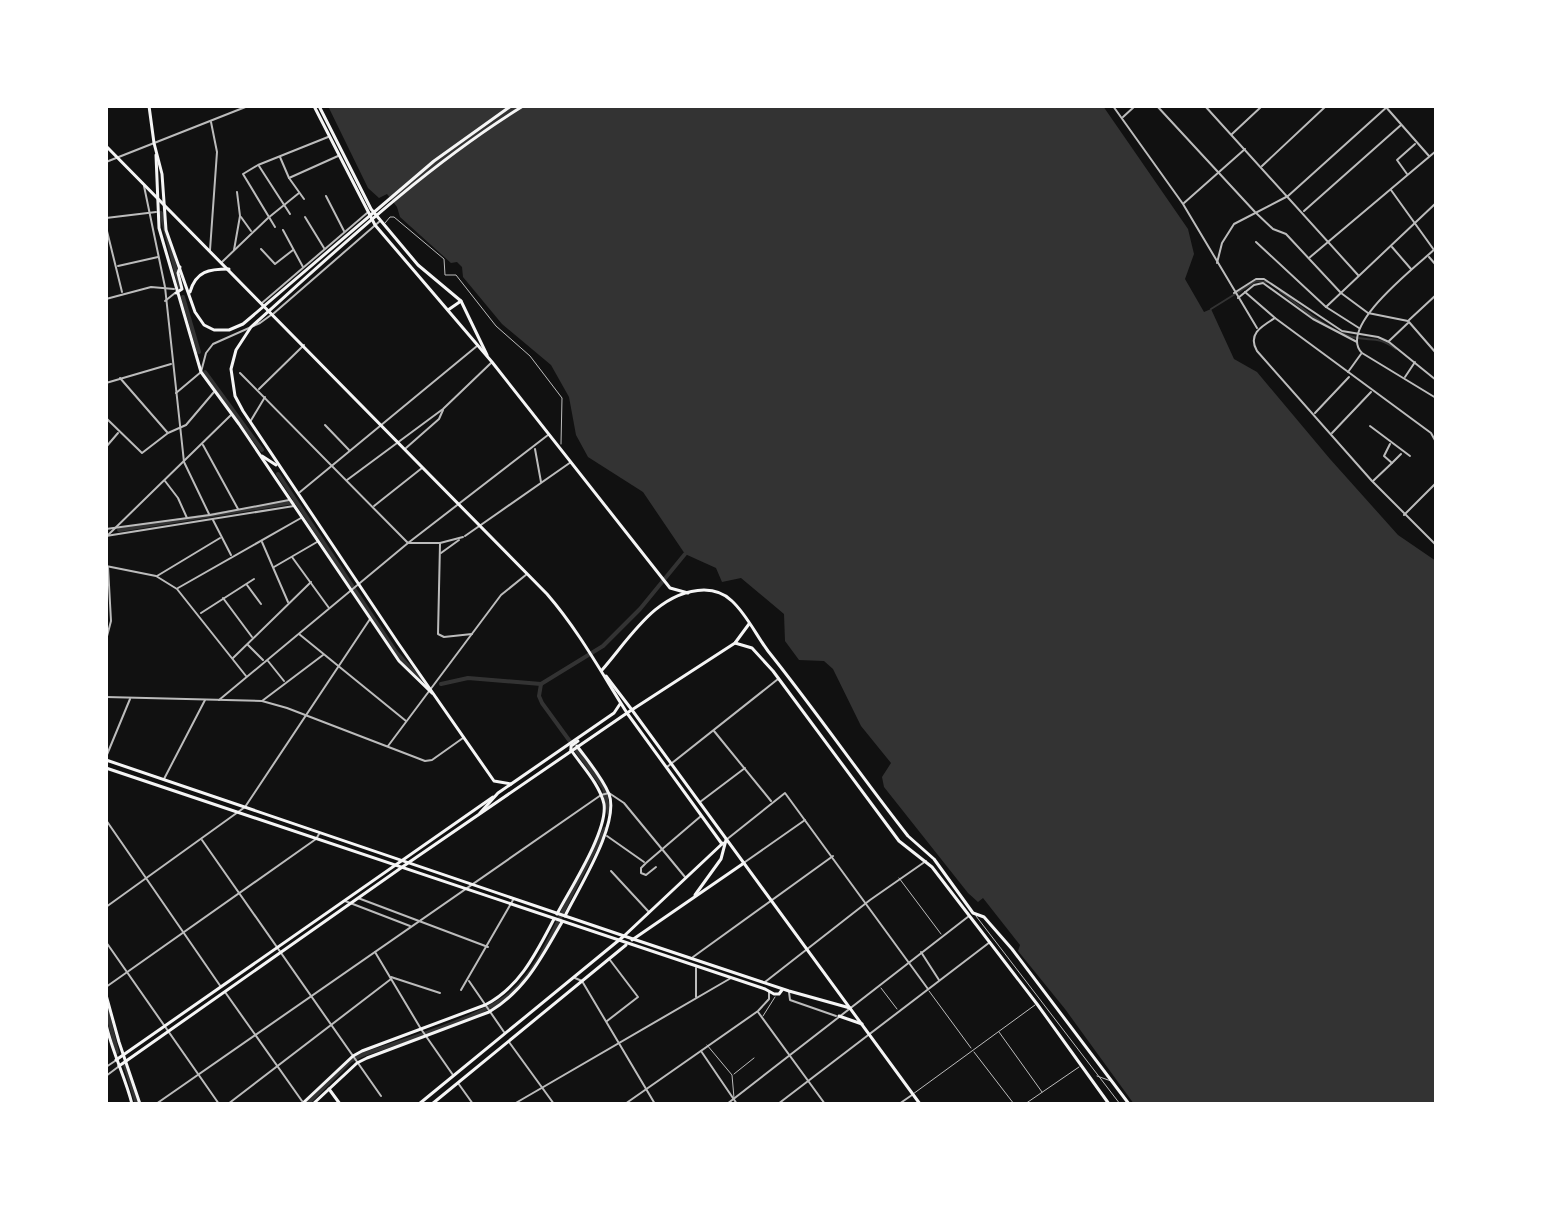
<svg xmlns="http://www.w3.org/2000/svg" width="1542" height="1210" font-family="Montserrat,sans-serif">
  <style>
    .water { fill: #333 }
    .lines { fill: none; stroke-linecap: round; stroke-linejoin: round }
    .stream { stroke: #333; stroke-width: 2 }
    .canal { stroke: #333; stroke-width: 4 }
    .service { stroke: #bcbcbc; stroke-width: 1 }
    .pedestrian { stroke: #bcbcbc; stroke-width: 1 }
    .minor { stroke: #bcbcbc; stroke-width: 2 }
    .tertiary { stroke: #bcbcbc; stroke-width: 2 }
    .secondary { stroke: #f5f5f5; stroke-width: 3 }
    .primary { stroke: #f5f5f5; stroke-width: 3 }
  </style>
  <rect width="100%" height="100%" fill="#111"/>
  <path class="water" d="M328,106H1103L1188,229L1194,254L1185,279L1204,312L1211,309L1234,359L1257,372L1330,459L1398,535L1436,561V1104H1134L1065,1009L1018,951L1020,945L983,898L978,902L968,893L884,787L882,777L891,763L861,726L833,669L824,661L799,660L785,641L784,614L741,578L722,582L716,568L685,554L643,492L588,457L576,435L569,397L551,365L502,324L463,277L462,267L457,262L451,263L400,217L397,207L387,194L379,198L368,188Z"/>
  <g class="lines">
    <g class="stream">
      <path d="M1280,291C1301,307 1323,327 1349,336C1371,343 1375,334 1396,349"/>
      <path d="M1211,309L1256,281L1268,282"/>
    </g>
    <g class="canal">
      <path d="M161,213L180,287"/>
      <path d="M183,297L199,352"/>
      <path d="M205,372L262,450"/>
      <path d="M278,474L396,652L420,679"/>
      <path d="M119,530L294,502"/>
      <path d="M441,684L468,678L541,684L603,646L640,609L685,554"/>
      <path d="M541,684L539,696L542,703L604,788L609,813"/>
      <path d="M106,1007L117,1052"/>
      <path d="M125,1065L137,1104"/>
      <path d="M307,1104L350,1061L362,1055C401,1041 479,1019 510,994C539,970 554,928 571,895C582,873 594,852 605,829"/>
    </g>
    <g class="service">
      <path d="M899,878L941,934"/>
      <path d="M976,916L1120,1104"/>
      <path d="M763,1016L775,997"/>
      <path d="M707,1045L732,1075L734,1098"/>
      <path d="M734,1074L754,1058"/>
      <path d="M1097,1076L1111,1081"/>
    </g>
    <g class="pedestrian">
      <path d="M385,223L390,217H394L444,259L445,275H456L496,326L530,356L562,398L561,444"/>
      <path d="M881,988L897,1009"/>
      <path d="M929,991L971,1048"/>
      <path d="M999,1032L1042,1092"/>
      <path d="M974,1052L1014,1104"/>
      <path d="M913,1094L1035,1005"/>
      <path d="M1025,1104L1079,1067"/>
    </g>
    <g class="minor">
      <path d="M1113,106L1183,204L1257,328"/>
      <path d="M1157,106L1255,212L1273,229L1286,234L1341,293L1368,313L1408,321"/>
      <path d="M1205,106L1358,275"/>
      <path d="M1385,106L1429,156"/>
      <path d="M1123,117L1135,106"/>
      <path d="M1232,134L1262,106"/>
      <path d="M280,157L289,178L304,199"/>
      <path d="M106,162L248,106"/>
      <path d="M259,166L290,214"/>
      <path d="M1262,166L1326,106"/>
      <path d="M1407,174L1397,160L1415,144"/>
      <path d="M289,178L338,156"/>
      <path d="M144,186L165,287L184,462L209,514"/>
      <path d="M1391,190L1434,250"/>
      <path d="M326,196L344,231"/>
      <path d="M1184,203L1245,149"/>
      <path d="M1304,211L1401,125"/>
      <path d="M241,217L251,231"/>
      <path d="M305,217L324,248"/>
      <path d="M106,218L156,212"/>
      <path d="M106,227L122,292"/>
      <path d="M275,227L243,174L258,165L328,137"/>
      <path d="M283,230L303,267"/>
      <path d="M1256,242L1326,307L1359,328"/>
      <path d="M1392,247L1411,269"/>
      <path d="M1436,248C1418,265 1336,327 1362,353L1436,398"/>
      <path d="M261,249L275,264L293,250"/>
      <path d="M210,250L217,152L211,122"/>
      <path d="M234,250L240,216L237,192"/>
      <path d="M1429,257L1436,265"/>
      <path d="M1309,258L1436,151"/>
      <path d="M222,262L268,218L299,193"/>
      <path d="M1217,263L1222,243L1234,224L1288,196L1388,106"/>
      <path d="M118,266L158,257"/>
      <path d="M1245,292L1275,318L1431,433L1436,442"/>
      <path d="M1234,293L1256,279H1264L1342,331L1378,337L1389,342L1436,380"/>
      <path d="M1238,298L1254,285L1263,283L1313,319L1357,342"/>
      <path d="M106,299L151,287L174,289"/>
      <path d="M165,301L175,293"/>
      <path d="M1326,307L1436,203"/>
      <path d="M1275,318C1262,326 1247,334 1257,351L1372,481L1436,545"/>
      <path d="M1409,320L1436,295"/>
      <path d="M1409,322L1436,353"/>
      <path d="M1389,341L1408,323"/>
      <path d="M1348,372L1361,354"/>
      <path d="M240,373L408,543H440L463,537"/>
      <path d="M1405,377L1415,362"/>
      <path d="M120,378L167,432"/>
      <path d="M106,383L171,364"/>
      <path d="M259,389L304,345"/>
      <path d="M176,393L201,372L206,353L213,344L260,323L271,315"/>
      <path d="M1315,413L1349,377"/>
      <path d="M106,418L142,453L168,433L186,425L214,392"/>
      <path d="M250,422L265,397"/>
      <path d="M325,425L349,450"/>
      <path d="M1370,426L1410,456"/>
      <path d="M1332,433L1371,392"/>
      <path d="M1390,444L1384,456L1392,463L1401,454"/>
      <path d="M203,445L238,509"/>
      <path d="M106,447L118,433"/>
      <path d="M406,448L439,419L443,410"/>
      <path d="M535,449L541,482"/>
      <path d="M347,480L443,409L491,363"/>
      <path d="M165,481L178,498L187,518"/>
      <path d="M1373,481L1392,463"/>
      <path d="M300,492L477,346"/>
      <path d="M374,506L422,468"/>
      <path d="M213,520L231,555"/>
      <path d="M465,536L571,462"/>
      <path d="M262,542L288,602"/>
      <path d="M440,544L438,634L444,637L472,634"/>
      <path d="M441,553L459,540"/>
      <path d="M292,557L329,608"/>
      <path d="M106,566L156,576L177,589L246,676"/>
      <path d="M274,567L317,542"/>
      <path d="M157,576L220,538"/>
      <path d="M247,585L261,604"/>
      <path d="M178,588L301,518"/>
      <path d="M223,598L252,637"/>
      <path d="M201,613L254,579"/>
      <path d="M299,634L406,721"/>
      <path d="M106,640L111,621L108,567"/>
      <path d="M248,645L263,660"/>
      <path d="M233,658L311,582"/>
      <path d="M268,661L284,681"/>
      <path d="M106,697L262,701L287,708L425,761L432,760L463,738"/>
      <path d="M219,700L408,543L548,435"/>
      <path d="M262,701L323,655"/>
      <path d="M714,731L771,801"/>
      <path d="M388,746L501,595L527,574"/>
      <path d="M106,757L130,699"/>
      <path d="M164,779L205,700"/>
      <path d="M700,802L745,768"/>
      <path d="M106,820L221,987"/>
      <path d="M607,836L644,862"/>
      <path d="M202,840L381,1096"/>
      <path d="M726,840L785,793L928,989"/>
      <path d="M745,862L805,820"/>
      <path d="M656,867L646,875L641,873V868L646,863L701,816"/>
      <path d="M611,871L648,911"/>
      <path d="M358,898L488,947"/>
      <path d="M345,901L410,926"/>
      <path d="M106,907L245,807L370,619"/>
      <path d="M106,942L219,1104"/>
      <path d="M375,952L421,1029L453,1075"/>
      <path d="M921,952L939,980"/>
      <path d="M693,957L833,856"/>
      <path d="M696,968V997"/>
      <path d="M391,977L440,993"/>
      <path d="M575,978L582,981L655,1104"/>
      <path d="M469,981L504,1032"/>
      <path d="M765,982L870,900L926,861"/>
      <path d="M106,987L316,839L319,834"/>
      <path d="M461,990L513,900"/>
      <path d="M225,992L302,1101"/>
      <path d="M789,992L790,1000L836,1016"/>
      <path d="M758,1012L825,1104"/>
      <path d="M607,1021L638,997L610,960"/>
      <path d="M509,1042L554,1104"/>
      <path d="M701,1051L737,1104"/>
      <path d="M458,1083L473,1104"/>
      <path d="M156,1104L601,795L609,793L624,803L685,877"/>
      <path d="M228,1104L391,979"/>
      <path d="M514,1104L731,978"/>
      <path d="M625,1104L758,1011L769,999V992"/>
      <path d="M727,1104L969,916"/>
      <path d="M778,1104L990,942"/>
    </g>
    <g class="tertiary">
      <path d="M262,303L367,213"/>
      <path d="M273,314L380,221"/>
      <path d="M1404,515L1436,483"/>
      <path d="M106,529L210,515L289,500"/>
      <path d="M106,536L294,506"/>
      <path d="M106,537L231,415"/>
      <path d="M667,767L778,679"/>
      <path d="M106,1067L115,1061"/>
      <path d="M106,1076L118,1067"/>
      <path d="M899,1104L912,1095"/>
    </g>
    <g class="secondary">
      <path d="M314,106L375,225L492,362L670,588L688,593"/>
      <path d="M319,106L371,209L418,265L461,301L487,355"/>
      <path d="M448,310L461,301"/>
      <path d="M632,710L920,1104"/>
      <path d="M106,760L633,939L789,991L850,1008"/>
      <path d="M106,768L765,989L774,994H779L782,990"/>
      <path d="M695,895L721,859L726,840"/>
      <path d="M557,914C570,889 608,831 604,804C600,785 582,766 571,750"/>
      <path d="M565,916C579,887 620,824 609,794C602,777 588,761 577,746"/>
      <path d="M632,940L744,863"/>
      <path d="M106,995L119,1042L140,1104"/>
      <path d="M839,1016L862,1024"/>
      <path d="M106,1024C112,1052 125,1076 132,1104"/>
      <path d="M116,1060L493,797"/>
      <path d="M119,1066L408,863L627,713L722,844"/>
      <path d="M329,1089L340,1104"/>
      <path d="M302,1104L353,1056L362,1051L485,1005C520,987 536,953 554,919"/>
      <path d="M313,1104L357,1063L367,1058L489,1012C525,991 542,957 562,922"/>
      <path d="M419,1104L624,936L723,843"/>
      <path d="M432,1104L626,945"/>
    </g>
    <g class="primary">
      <path d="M149,106L154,143L162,174L166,230L195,312L204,325L214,330H229L243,324L434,161L511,106"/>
      <path d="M106,146L547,594C579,631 601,672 627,713L735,643L749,624"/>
      <path d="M156,155L159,228L201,372L239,424L399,661L432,693"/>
      <path d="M190,292C196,271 209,269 229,269"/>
      <path d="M176,293L182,289L178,273L180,267"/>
      <path d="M262,456L276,465"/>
      <path d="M735,643L752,648L773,671L899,841L932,867L1037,1004L1109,1104"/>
      <path d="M602,670C630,638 657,591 704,590C715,590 725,594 732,601C747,615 756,635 768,651C816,711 860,775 908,836L934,859L973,913L984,917L1012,949L1129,1104"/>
      <path d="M606,676L632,710"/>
      <path d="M571,750V746L578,741"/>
      <path d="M511,784L494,781L398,643L243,411L235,396L231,369L236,350L251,327C338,249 423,168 523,106"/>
      <path d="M480,813L498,793L614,713L620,704"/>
    </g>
  </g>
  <rect width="1542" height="1210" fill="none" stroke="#ffffff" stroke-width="216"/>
</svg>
